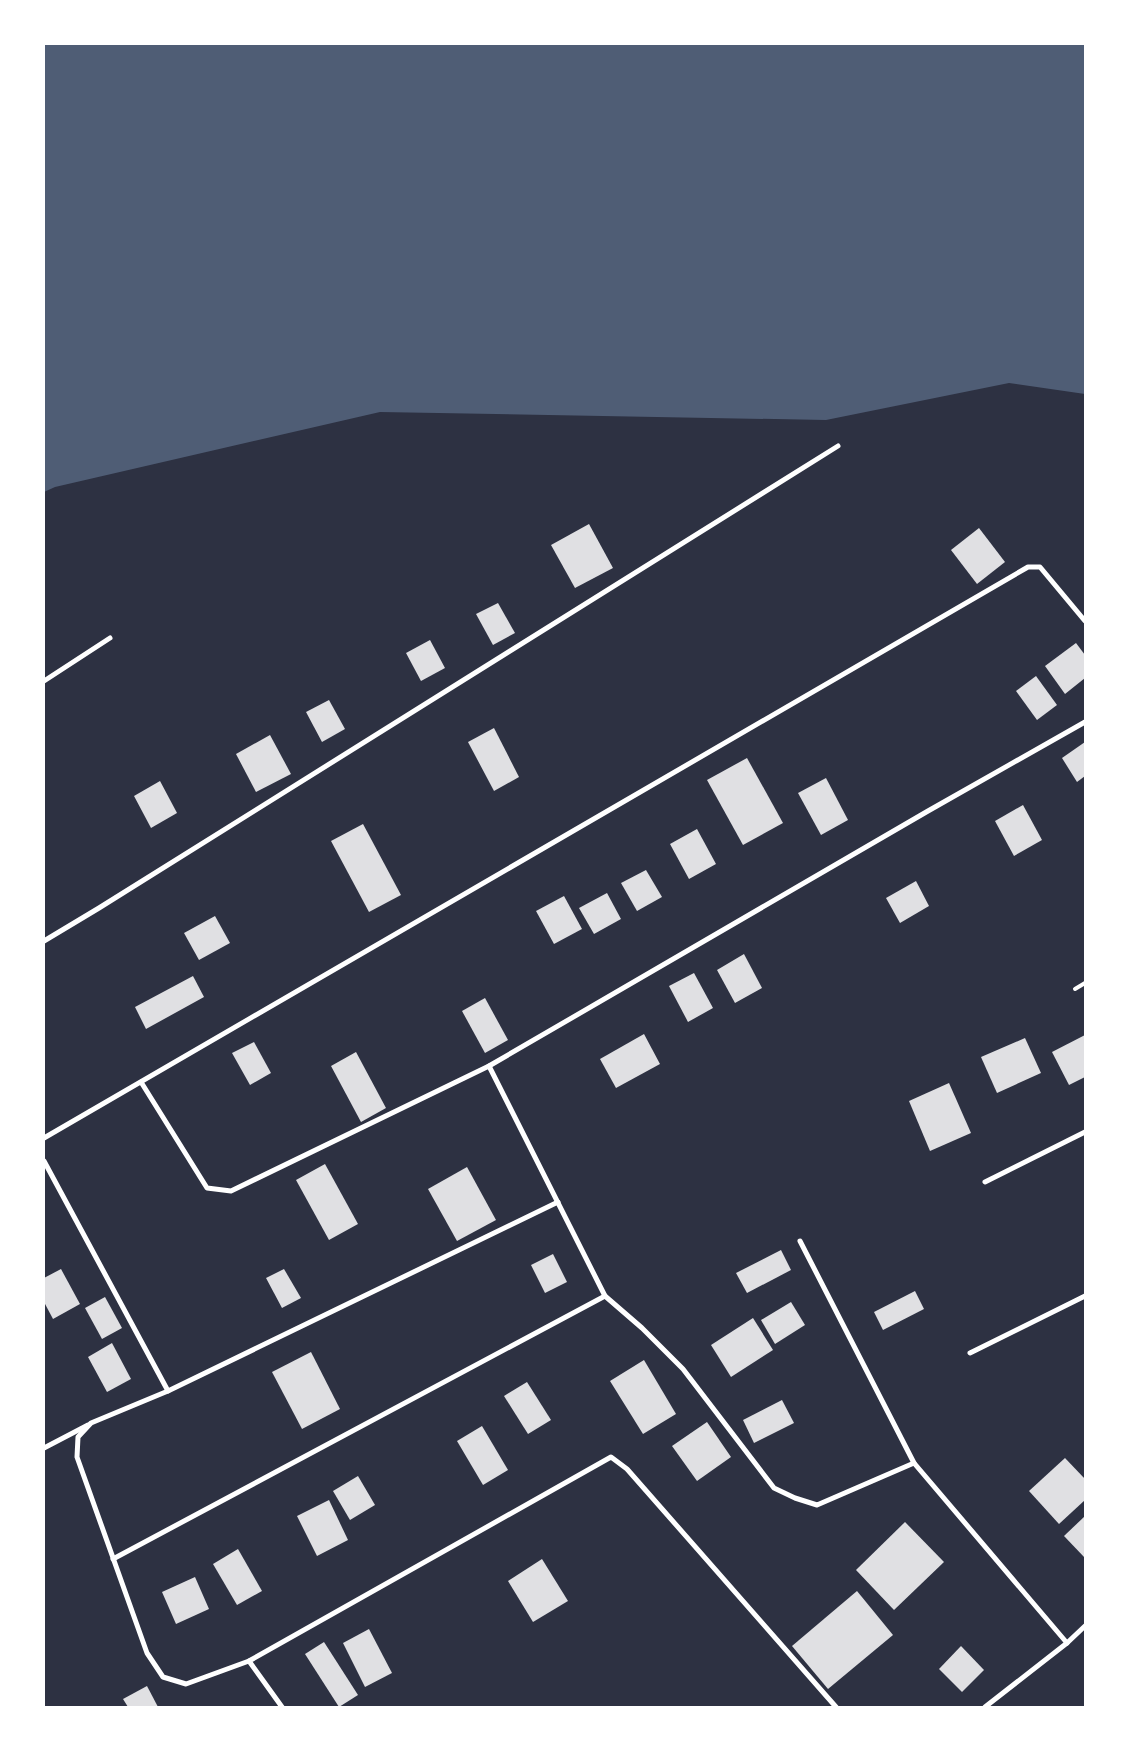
<svg xmlns="http://www.w3.org/2000/svg" width="1129" height="1751" font-family="'Titillium Web',sans-serif">
  <style>
    .water { fill: #4f5d75 }
    .building { fill: #e0e0e3 }
    .lines { fill: none; stroke-linecap: round; stroke-linejoin: round }
    .service { stroke: #fff; stroke-width: 4 }
    .minor { stroke: #fff; stroke-width: 5 }
  </style>
  <rect width="100%" height="100%" fill="#2d3142"/>
  <path class="water" d="M44,44H1085V394L1009,383L826,420L380,412L55,487L44,492Z"/>
  <g class="building">
    <path d="M589,524L613,568L575,588L551,545Z"/>
    <path d="M979,528L1005,562L977,584L951,550Z"/>
    <path d="M498,603L515,633L493,645L476,614Z"/>
    <path d="M430,640L445,668L421,681L406,653Z"/>
    <path d="M1076,643L1085,655V678L1065,694L1045,666Z"/>
    <path d="M1036,676L1057,705L1037,720L1016,691Z"/>
    <path d="M329,700L345,729L322,742L306,712Z"/>
    <path d="M494,728L519,777L494,791L468,742Z"/>
    <path d="M270,735L291,774L256,792L236,754Z"/>
    <path d="M1085,742V776L1077,782L1062,758Z"/>
    <path d="M747,758L783,823L743,845L707,780Z"/>
    <path d="M826,778L848,820L821,835L798,793Z"/>
    <path d="M160,781L177,813L151,828L134,796Z"/>
    <path d="M1023,805L1042,840L1014,856L995,821Z"/>
    <path d="M363,824L401,895L369,912L331,841Z"/>
    <path d="M697,829L716,864L689,879L670,844Z"/>
    <path d="M646,870L662,897L637,911L621,883Z"/>
    <path d="M916,881L929,906L900,923L886,898Z"/>
    <path d="M607,893L621,919L594,934L579,908Z"/>
    <path d="M564,896L582,929L554,944L536,911Z"/>
    <path d="M215,916L230,943L199,960L184,933Z"/>
    <path d="M744,954L762,988L735,1003L717,970Z"/>
    <path d="M694,973L713,1008L688,1022L669,986Z"/>
    <path d="M193,976L204,997L146,1029L135,1007Z"/>
    <path d="M485,998L508,1040L485,1053L462,1011Z"/>
    <path d="M644,1034L660,1064L616,1088L600,1059Z"/>
    <path d="M1085,1035V1077L1069,1085L1052,1052Z"/>
    <path d="M1025,1038L1041,1073L997,1093L981,1057Z"/>
    <path d="M254,1042L271,1073L250,1085L232,1053Z"/>
    <path d="M356,1052L386,1108L361,1122L331,1066Z"/>
    <path d="M949,1083L971,1133L930,1151L909,1101Z"/>
    <path d="M325,1164L358,1224L329,1240L296,1180Z"/>
    <path d="M467,1167L496,1220L457,1241L428,1189Z"/>
    <path d="M781,1250L791,1270L747,1293L736,1273Z"/>
    <path d="M553,1254L567,1282L545,1293L531,1265Z"/>
    <path d="M61,1269L80,1304L53,1319L44,1302V1278Z"/>
    <path d="M284,1269L301,1298L282,1308L266,1278Z"/>
    <path d="M915,1291L924,1309L883,1330L874,1312Z"/>
    <path d="M105,1297L122,1328L102,1339L85,1308Z"/>
    <path d="M791,1302L805,1325L775,1344L761,1320Z"/>
    <path d="M753,1318L773,1350L731,1377L711,1345Z"/>
    <path d="M112,1343L131,1379L107,1392L88,1357Z"/>
    <path d="M311,1352L340,1409L302,1429L272,1372Z"/>
    <path d="M644,1360L676,1414L643,1434L610,1381Z"/>
    <path d="M527,1382L551,1420L528,1434L504,1396Z"/>
    <path d="M782,1400L794,1423L754,1443L743,1420Z"/>
    <path d="M707,1422L731,1457L697,1481L672,1446Z"/>
    <path d="M482,1426L508,1470L483,1485L457,1441Z"/>
    <path d="M1065,1458L1085,1479V1500L1059,1524L1029,1491Z"/>
    <path d="M358,1476L375,1505L350,1520L333,1491Z"/>
    <path d="M329,1500L348,1540L317,1556L297,1516Z"/>
    <path d="M1085,1516V1558L1064,1536Z"/>
    <path d="M905,1522L944,1562L894,1610L856,1570Z"/>
    <path d="M238,1549L262,1591L237,1605L213,1564Z"/>
    <path d="M542,1559L568,1601L533,1622L508,1581Z"/>
    <path d="M195,1577L209,1609L176,1624L162,1592Z"/>
    <path d="M857,1591L893,1635L828,1689L792,1646Z"/>
    <path d="M369,1629L392,1673L365,1687L343,1643Z"/>
    <path d="M324,1642L358,1695L339,1707L305,1654Z"/>
    <path d="M961,1646L984,1670L962,1692L939,1669Z"/>
    <path d="M147,1686L158,1707H128L123,1699Z"/>
  </g>
  <g class="lines">
    <path class="service" d="M1075,989L1085,983"/>
    <g class="minor">
      <path d="M44,681L110,638"/>
      <path d="M44,941L99,908L838,446"/>
      <path d="M489,1066L605,1296L642,1328L683,1369L774,1488L795,1498L817,1505L914,1463L1067,1643"/>
      <path d="M141,1082L207,1188L231,1191L489,1066L928,811L1085,722"/>
      <path d="M44,1138L1028,567H1040L1085,621"/>
      <path d="M44,1161L168,1391L558,1202"/>
      <path d="M985,1182L1085,1132"/>
      <path d="M800,1241L914,1463"/>
      <path d="M970,1353L1085,1296"/>
      <path d="M168,1391L91,1423L78,1437L77,1457L147,1653L163,1677L186,1684L249,1661"/>
      <path d="M44,1448L88,1425"/>
      <path d="M113,1559L605,1296"/>
      <path d="M282,1707L249,1661L611,1457L627,1469L836,1707"/>
      <path d="M985,1707L1067,1643L1085,1626"/>
    </g>
  </g>
  <rect width="1129" height="1751" fill="none" stroke="#ffffff" stroke-width="90"/>
</svg>
